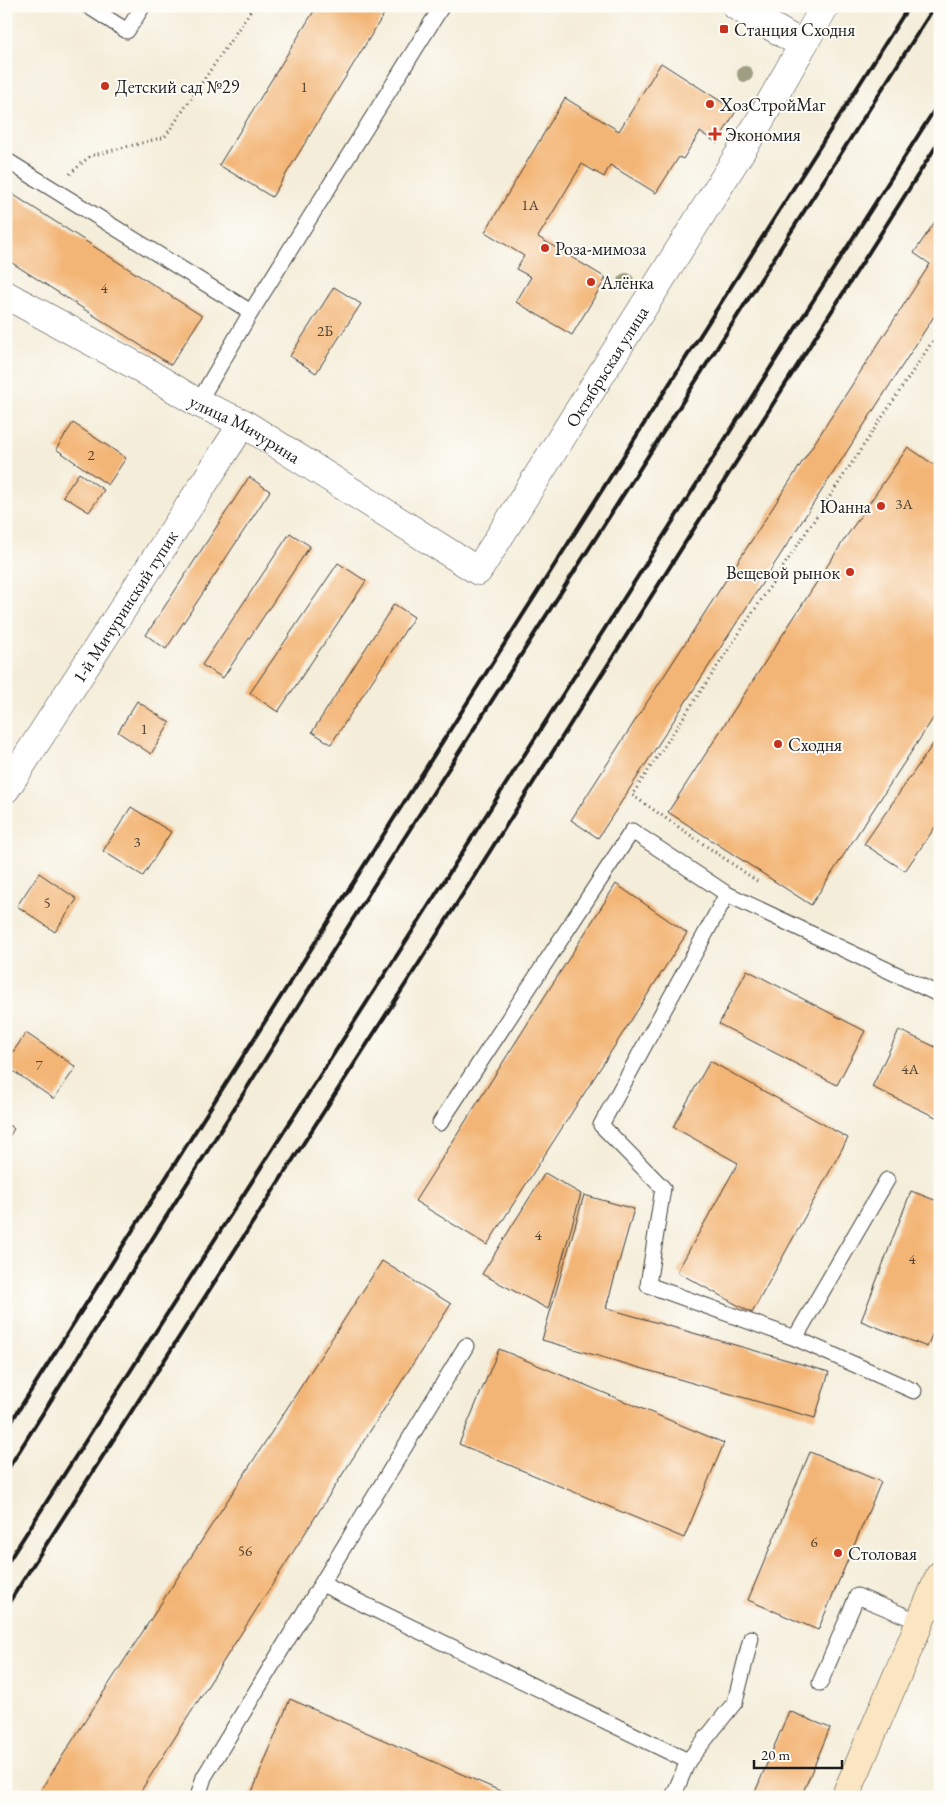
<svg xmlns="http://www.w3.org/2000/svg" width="946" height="1803" font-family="'EB Garamond',serif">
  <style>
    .building { fill: #f3b576 }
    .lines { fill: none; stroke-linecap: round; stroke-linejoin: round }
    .service-casing { stroke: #3c3b38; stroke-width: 17 }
    .minor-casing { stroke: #3c3b38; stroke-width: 29 }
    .tertiary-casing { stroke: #3c3b38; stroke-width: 29 }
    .secondary-casing { stroke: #3c3b38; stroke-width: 29 }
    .path { stroke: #3c3b38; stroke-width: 3; stroke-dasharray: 1 4; stroke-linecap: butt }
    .service { stroke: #fff; stroke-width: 15 }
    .minor { stroke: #fff; stroke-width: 28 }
    .tertiary { stroke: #fff; stroke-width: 28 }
    .secondary { stroke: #fbe6c3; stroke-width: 28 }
    .rail { stroke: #1c1c1c; stroke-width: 4 }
    .tree { fill: #9e9f82 }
    .poi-dot { fill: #c8321e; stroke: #fdfcf7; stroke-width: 2 }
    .labels { text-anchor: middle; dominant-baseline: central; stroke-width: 4; stroke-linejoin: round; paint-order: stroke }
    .number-label { font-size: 15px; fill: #524232 }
    .poi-label { font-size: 18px; fill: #1c1c1c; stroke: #fdfcf7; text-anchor: start }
    .street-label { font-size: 18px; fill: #1c1c1c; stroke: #fdfcf7 }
  </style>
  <rect width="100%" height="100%" fill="#fdfcf7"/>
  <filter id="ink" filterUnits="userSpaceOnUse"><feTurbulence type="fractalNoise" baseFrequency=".02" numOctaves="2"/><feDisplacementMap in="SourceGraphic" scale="10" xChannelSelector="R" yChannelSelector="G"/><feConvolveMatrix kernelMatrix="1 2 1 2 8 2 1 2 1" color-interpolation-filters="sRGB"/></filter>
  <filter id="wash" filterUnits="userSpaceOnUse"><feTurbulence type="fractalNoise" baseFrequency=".0096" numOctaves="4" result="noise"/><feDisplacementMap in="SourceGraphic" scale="20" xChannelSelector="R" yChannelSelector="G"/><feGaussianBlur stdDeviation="1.12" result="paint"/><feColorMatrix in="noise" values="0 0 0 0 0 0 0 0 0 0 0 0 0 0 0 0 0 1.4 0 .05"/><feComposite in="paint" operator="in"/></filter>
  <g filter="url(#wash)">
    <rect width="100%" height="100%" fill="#f4edd9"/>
    <g id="blocks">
      <g class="building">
        <path d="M317,6H389L272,197L219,165Z"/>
        <path d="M661,63L736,111L717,143L700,132L683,159L679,157L656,193L610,165L604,177L582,164L538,237L606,278L572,335L516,302L531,277L516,269L524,256L485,232L565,98L619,131Z"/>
        <path d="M6,190L202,316L171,365L6,259Z"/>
        <path d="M940,214V307L598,838L571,820L930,264L914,253Z"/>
        <path d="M334,287L361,304L316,373L290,356Z"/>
        <path d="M73,423L126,458L108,485L56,449Z"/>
        <path d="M908,447L940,469V708L811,905L668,812L846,537Z"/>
        <path d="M79,473L104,490L89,512L63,496Z"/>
        <path d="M249,477L270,491L166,649L146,635Z"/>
        <path d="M290,533L310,546L223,678L202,665Z"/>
        <path d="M338,563L366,581L278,712L250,693Z"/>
        <path d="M394,604L414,617L331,744L312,732Z"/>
        <path d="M137,701L170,723L151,754L118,732Z"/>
        <path d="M940,734V820L905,871L864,844Z"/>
        <path d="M131,807L171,832L143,876L103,851Z"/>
        <path d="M39,873L77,899L55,932L17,906Z"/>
        <path d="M616,884L687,933L487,1245L415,1201Z"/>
        <path d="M747,970L865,1031L837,1085L719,1024Z"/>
        <path d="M899,1030L940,1049V1119L872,1087Z"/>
        <path d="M26,1033L76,1067L54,1099L6,1066V1062Z"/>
        <path d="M710,1061L848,1138L752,1313L677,1272L738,1163L673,1127Z"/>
        <path d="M6,1123L14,1129L6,1141Z"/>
        <path d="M545,1173L581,1194L548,1309L482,1274Z"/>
        <path d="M911,1191L940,1202V1315L927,1347L861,1321Z"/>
        <path d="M584,1195L634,1209L606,1308L829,1372L815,1418L542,1340Z"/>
        <path d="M382,1261L451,1304L137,1797H36Z"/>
        <path d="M499,1349L724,1443L684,1538L459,1444Z"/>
        <path d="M810,1452L881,1482L818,1630L748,1600Z"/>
        <path d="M290,1699L514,1797H250Z"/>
        <path d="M789,1711L830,1728L801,1797H753Z"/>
      </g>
    </g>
  </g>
  <g filter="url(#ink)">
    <use href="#blocks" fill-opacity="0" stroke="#3c3b38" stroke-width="1"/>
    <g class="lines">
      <g class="service-casing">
        <g id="service">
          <path d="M88,6L127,31L143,6"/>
          <path d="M6,160L251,312"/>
          <path d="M198,403L251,312L442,6"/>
          <path d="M727,894L601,1125L663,1188L648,1285L795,1338L887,1180"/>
          <path d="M440,1123L632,831L727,894L940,995"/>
          <path d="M795,1338L914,1391"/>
          <path d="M322,1584L688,1761L673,1797"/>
          <path d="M820,1683L857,1596L920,1622"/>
          <path d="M688,1761L735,1702L751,1638"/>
          <path d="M198,1797L204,1777L466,1346"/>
        </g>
      </g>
      <g class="minor-casing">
        <g id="minor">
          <path id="s1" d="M6,295L142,369L198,403L243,423L478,571L758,124L803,45"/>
          <path id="s2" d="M6,789L243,423"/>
        </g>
      </g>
      <g class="tertiary-casing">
        <path id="tertiary" d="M736,6L803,45L825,6"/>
      </g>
      <g class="secondary-casing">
        <path id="secondary" d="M845,1797L940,1575"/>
      </g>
      <g class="path">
        <path d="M70,174L90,156L165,137L254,6"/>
        <path d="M757,881L632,795L940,330"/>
      </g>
      <use href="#service" class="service"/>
      <use href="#minor" class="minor"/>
      <use href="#tertiary" class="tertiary"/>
      <use href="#secondary" class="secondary"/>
      <g class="rail">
        <path d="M6,1430L909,6"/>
        <path d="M6,1472L373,887L935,6"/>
        <path d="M6,1565L401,949L940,101"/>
        <path d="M6,1607L421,960L940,140"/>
      </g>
    </g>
    <g class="tree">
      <circle cx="745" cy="74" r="8"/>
      <circle cx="626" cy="281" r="8"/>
    </g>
  </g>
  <g class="poi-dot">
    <rect x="719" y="24" width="10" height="10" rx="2.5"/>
    <circle cx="105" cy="86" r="5"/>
    <circle cx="710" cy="104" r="5"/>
    <path d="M712.5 126.5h5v5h5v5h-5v5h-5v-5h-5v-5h5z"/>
    <circle cx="545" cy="248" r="5"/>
    <circle cx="591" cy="282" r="5"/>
    <circle cx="881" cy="506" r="5"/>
    <circle cx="850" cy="572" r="5"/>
    <circle cx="778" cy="744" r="5"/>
    <circle cx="838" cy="1553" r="5"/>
  </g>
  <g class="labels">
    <g class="number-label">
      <text x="304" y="86">1</text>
      <text x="530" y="204">1А</text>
      <text x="104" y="287">4</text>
      <text x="325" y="330">2Б</text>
      <text x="91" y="454">2</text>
      <text x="904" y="503">3А</text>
      <text x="144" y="728">1</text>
      <text x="137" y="841">3</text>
      <text x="47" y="902">5</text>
      <text x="39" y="1064">7</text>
      <text x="910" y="1068">4А</text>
      <text x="538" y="1234">4</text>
      <text x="912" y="1258">4</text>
      <text x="814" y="1541">6</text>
      <text x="245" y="1550">56</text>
    </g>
    <g class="poi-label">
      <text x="734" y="29">Станция Сходня</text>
      <text x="115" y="86">Детский сад №29</text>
      <text x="720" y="104">ХозСтройМаг</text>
      <text x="725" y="134">Экономия</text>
      <text x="555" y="248">Роза-мимоза</text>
      <text x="601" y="282">Алёнка</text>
      <text x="871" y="506" text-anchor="end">Юанна</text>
      <text x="840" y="572" text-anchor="end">Вещевой рынок</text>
      <text x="788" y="744">Сходня</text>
      <text x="848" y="1553">Столовая</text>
    </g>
    <g class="street-label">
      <text stroke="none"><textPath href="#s1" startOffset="789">Октябрьская улица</textPath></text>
      <text stroke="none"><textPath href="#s1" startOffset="274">улица Мичурина</textPath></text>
      <text stroke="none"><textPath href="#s2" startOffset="218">1-й Мичуринский тупик</textPath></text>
    </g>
  </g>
  <rect width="946" height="1803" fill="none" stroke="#fdfcf7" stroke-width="25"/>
  <path d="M754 1760v8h88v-8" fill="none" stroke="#1c1c1c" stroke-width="2.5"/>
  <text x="761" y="1760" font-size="15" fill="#1c1c1c" stroke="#fdfcf7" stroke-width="4" paint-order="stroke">20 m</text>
</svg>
